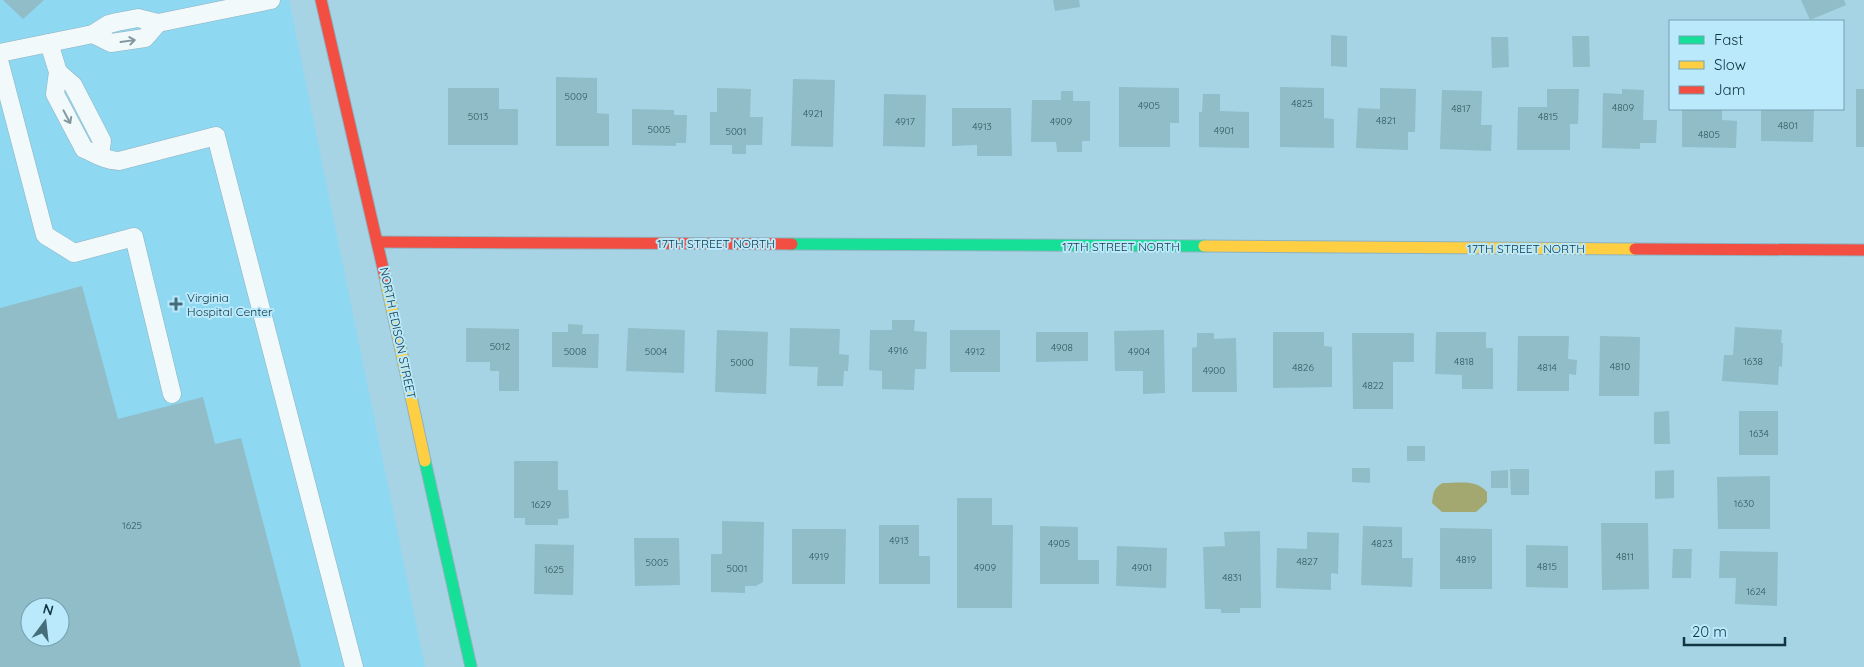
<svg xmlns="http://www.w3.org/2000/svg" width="1864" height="667" font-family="Quicksand,sans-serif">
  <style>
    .built { fill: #8fd8f2; fill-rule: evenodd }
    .water { fill: #a2a86f }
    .building { fill: #90bdc7; fill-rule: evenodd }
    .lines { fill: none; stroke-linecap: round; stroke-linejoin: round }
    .lane-casing { stroke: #8eb2bf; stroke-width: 19 }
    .fast-casing { stroke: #8eb2bf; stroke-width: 13 }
    .slow-casing { stroke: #8eb2bf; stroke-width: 13 }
    .jam-casing { stroke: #8eb2bf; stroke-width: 13 }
    .lane { stroke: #f2f9fb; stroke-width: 18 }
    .fast { stroke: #16e098; stroke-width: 11 }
    .slow { stroke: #ffcf43; stroke-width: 11 }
    .jam { stroke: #f24e42; stroke-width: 11 }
    .oneway { stroke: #82989e }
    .poi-dot { fill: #466d7a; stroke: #b9e9fb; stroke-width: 2 }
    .labels { text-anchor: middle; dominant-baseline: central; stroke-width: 4; stroke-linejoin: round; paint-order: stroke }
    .number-label { font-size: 10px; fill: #325862 }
    .street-label { font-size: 12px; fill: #123641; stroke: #b9e9fb }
    .poi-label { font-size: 12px; fill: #123641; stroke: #b9e9fb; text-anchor: start }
  </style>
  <rect width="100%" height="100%" fill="#a7d4e5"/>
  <path class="built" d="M0,0H289L425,667H0ZM30,607H60V637H30Z"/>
  <path class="water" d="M1443,483C1460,483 1476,479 1487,492V502L1476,512H1442L1432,503C1433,493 1434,487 1443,483Z"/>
  <g class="building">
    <path d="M3,0H44L23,19Z"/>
    <path d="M1053,0H1079L1080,7L1055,11Z"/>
    <path d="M1801,0H1844L1846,5L1810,20Z"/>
    <path d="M1331,35L1347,36V67L1331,66Z"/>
    <path d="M1572,36H1589L1590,67H1573Z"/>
    <path d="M1491,37H1508L1509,67L1492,68Z"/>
    <path d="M556,77L597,78V113L609,114V146H556Z"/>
    <path d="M793,79L835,80L833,147L791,146Z"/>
    <path d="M1119,87L1179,88V123H1170V147H1119Z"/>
    <path d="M1280,87L1324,88V118L1334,119V148L1280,147Z"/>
    <path d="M448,88H499V109H518V145H448Z"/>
    <path d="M717,88L751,89L750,117H763L762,145H746V154H732V145H710V112H717Z"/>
    <path d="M1380,88L1416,89L1415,132H1408V150L1356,148L1358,108L1380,109Z"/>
    <path d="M1547,89H1579L1578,124H1570V150H1517L1518,107H1547Z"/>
    <path d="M1622,89L1644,90L1643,120H1657L1656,143H1640V149L1602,148L1603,93L1622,94Z"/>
    <rect x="1856" y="89" width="8" height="58"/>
    <path d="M1442,90L1482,91L1481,125H1492L1491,151L1440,149Z"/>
    <path d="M1061,91H1073V101H1090V141H1082V152H1057L1056,142H1031L1032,100H1061Z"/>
    <path d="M884,94L926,95L925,147L883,146Z"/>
    <path d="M1203,94H1220V111L1249,112V148L1199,147V112H1202Z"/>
    <path d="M952,108H1011L1012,156H977V145L952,146Z"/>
    <path d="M632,109L674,110V115H687L686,143H676V146L632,145Z"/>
    <path d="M1682,109H1722V120L1737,121L1736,148L1682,147Z"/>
    <path d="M1761,109H1814L1813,142L1761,141Z"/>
    <path d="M82,286L118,419L203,397L215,444L241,438L301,667H0V308ZM30,607H60V637H30Z"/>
    <path d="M892,320H915L914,331L927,332L926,369H915L914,390L882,389V371L869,370L870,330H892Z"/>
    <path d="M568,324L583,325L582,334H599L598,368L552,367V332H568Z"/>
    <path d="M1735,327L1782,330L1781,343H1783L1782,367L1779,366L1778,385L1722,381L1724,355H1733Z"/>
    <path d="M466,328L519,329V391H499V371H490V362H466Z"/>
    <path d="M628,328L685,330L684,373L626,371Z"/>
    <path d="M790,328L840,329L839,354L849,355L848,371H844L843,386H817L818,367L789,366Z"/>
    <path d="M717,330L768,332L766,394L715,392Z"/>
    <rect x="950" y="330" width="50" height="42"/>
    <path d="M1164,330L1165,393L1143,394V371H1115L1114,331Z"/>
    <path d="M1036,332H1088V361L1036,362Z"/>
    <path d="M1273,332H1324V346L1332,347V387L1273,388Z"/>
    <path d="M1436,332H1486V348H1493V389H1462V375L1435,374Z"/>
    <path d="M1197,333H1214V339L1236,338L1237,392H1192V348L1197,347Z"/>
    <path d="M1352,333H1414V362H1393V409H1353Z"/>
    <path d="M1518,336H1569L1568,359L1577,360L1576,375L1569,374V391H1517Z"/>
    <path d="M1600,336L1640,337L1639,396H1599Z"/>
    <path d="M1669,411L1670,444H1654V412Z"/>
    <rect x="1739" y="411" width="39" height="44"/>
    <rect x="1407" y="446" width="18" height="15"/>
    <path d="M514,461H558V490H568L569,518L558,519V525H525V518H514Z"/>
    <path d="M1352,468H1370V483L1352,482Z"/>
    <path d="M1510,469H1529V495H1511Z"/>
    <path d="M1508,470V488H1491V471Z"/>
    <path d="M1674,470V498L1655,499V471Z"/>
    <path d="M1770,476V529H1718L1717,477Z"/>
    <path d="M957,498H992V525H1013L1012,608H957Z"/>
    <path d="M722,521L764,522L763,582L756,586H745V593L711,592V554H722Z"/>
    <path d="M1601,523H1648L1649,589L1602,590Z"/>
    <path d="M879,525H919V556H930V584H879Z"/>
    <path d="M1040,526L1078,527V560H1099V584H1040Z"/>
    <path d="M1363,526L1402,527V558H1413L1412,587L1361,585Z"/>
    <path d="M1440,528L1492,529V589H1440Z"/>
    <path d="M792,529H846L845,584H792Z"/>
    <path d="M1260,531L1261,608H1240V613H1221V609H1205L1203,547L1225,546L1224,532Z"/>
    <path d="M1307,532L1339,533L1338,574L1331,573V590L1276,588L1277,548L1307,549Z"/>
    <path d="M634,538H679L680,585L635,586Z"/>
    <path d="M535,544L574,545L573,595L534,594Z"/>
    <path d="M1526,545L1568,546V588L1526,587Z"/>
    <path d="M1117,546L1167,548L1166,588L1116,586Z"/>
    <path d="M1673,549H1692L1691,578H1672Z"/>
    <path d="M1720,551L1778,552L1777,606L1735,604L1736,578H1719Z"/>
  </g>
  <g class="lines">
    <g class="lane-casing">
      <g id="lane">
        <path d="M93,34L111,43L145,38L158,23"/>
        <path d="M49,43L58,72L55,94L84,149C96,154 106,161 119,161L216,136L354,667"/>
        <path d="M0,53L93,34L109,24L117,22L138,18L158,23L271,0"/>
        <path d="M0,64L45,235L74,253L134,237L172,394"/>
        <path d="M58,72L73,85L102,141L100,155"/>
      </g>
    </g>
    <g class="fast-casing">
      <g id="fast">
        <path d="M792,244L1204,246"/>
        <path d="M425,461L471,667"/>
      </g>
    </g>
    <g class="slow-casing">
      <g id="slow">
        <path d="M1204,246L1635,249"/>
        <path d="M385,277L425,461"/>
      </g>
    </g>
    <g class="jam-casing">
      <g id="jam">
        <path d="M321,0L385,277"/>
        <path d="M377,242L792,244"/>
        <path d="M1635,249L1864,250"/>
      </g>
    </g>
    <use href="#lane" class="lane"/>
    <use href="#fast" class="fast"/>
    <use href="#slow" class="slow"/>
    <use href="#jam" class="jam"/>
  </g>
  <defs><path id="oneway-shaft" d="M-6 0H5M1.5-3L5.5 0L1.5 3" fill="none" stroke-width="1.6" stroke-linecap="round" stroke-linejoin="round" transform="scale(1.25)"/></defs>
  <g class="oneway">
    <use href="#oneway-shaft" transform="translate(128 41) rotate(-8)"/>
    <use href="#oneway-shaft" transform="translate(67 117) rotate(62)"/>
  </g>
  <path class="poi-dot" d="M173.5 296.5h5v5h5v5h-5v5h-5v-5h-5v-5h5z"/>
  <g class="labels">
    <g class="number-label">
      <text x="576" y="96">5009</text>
      <text x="1302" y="103">4825</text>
      <text x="1149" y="105">4905</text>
      <text x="1623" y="107">4809</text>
      <text x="1461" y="108">4817</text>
      <text x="813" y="113">4921</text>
      <text x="478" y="116">5013</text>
      <text x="1548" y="116">4815</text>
      <text x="1386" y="120">4821</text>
      <text x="905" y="121">4917</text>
      <text x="1061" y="121">4909</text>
      <text x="1788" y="125">4801</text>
      <text x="982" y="126">4913</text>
      <text x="659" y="129">5005</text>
      <text x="1224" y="130">4901</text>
      <text x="736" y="131">5001</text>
      <text x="1709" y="134">4805</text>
      <text x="500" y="346">5012</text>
      <text x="1062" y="347">4908</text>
      <text x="898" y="350">4916</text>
      <text x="575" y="351">5008</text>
      <text x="656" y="351">5004</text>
      <text x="975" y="351">4912</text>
      <text x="1139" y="351">4904</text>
      <text x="1464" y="361">4818</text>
      <text x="1753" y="361">1638</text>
      <text x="742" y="362">5000</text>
      <text x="1620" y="366">4810</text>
      <text x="1303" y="367">4826</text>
      <text x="1547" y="367">4814</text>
      <text x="1214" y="370">4900</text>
      <text x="1373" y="385">4822</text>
      <text x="1759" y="433">1634</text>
      <text x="1744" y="503">1630</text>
      <text x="541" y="504">1629</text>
      <text x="132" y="525">1625</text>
      <text x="899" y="540">4913</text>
      <text x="1059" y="543">4905</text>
      <text x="1382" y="543">4823</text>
      <text x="819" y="556">4919</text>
      <text x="1625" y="556">4811</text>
      <text x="1466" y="559">4819</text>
      <text x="1307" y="561">4827</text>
      <text x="657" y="562">5005</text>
      <text x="1547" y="566">4815</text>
      <text x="985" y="567">4909</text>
      <text x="1142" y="567">4901</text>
      <text x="737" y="568">5001</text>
      <text x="554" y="569">1625</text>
      <text x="1232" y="577">4831</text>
      <text x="1756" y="591">1624</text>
    </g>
    <g class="street-label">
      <text x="716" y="243">17TH STREET NORTH</text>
      <text x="1121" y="246">17TH STREET NORTH</text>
      <text x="1526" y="248">17TH STREET NORTH</text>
      <text transform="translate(398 333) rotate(78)">NORTH EDISON STREET</text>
    </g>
    <g class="poi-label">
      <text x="187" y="297">Virginia<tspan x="187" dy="14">Hospital Center</tspan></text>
    </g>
  </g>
  <rect x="1669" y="20" width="175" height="90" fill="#b9e9fb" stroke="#76a1b1"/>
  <rect x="1679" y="36" width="25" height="8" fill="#16e098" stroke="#76a1b1"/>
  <text x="1714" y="45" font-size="15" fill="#123641">Fast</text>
  <rect x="1679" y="61" width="25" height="8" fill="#ffcf43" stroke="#76a1b1"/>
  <text x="1714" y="70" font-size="15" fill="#123641">Slow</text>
  <rect x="1679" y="86" width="25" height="8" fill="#f24e42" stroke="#76a1b1"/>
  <text x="1714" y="95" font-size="15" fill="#123641">Jam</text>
  <g transform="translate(45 622) rotate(15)"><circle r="24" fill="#b9e9fb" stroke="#76a1b1"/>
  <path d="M0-4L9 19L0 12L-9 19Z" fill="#466d7a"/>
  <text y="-8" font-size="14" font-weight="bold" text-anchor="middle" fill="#123641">N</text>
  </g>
  <path d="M1684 637v8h101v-8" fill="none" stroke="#123641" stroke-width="2.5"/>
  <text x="1692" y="637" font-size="15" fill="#123641" stroke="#b9e9fb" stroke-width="4" paint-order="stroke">20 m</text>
</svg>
